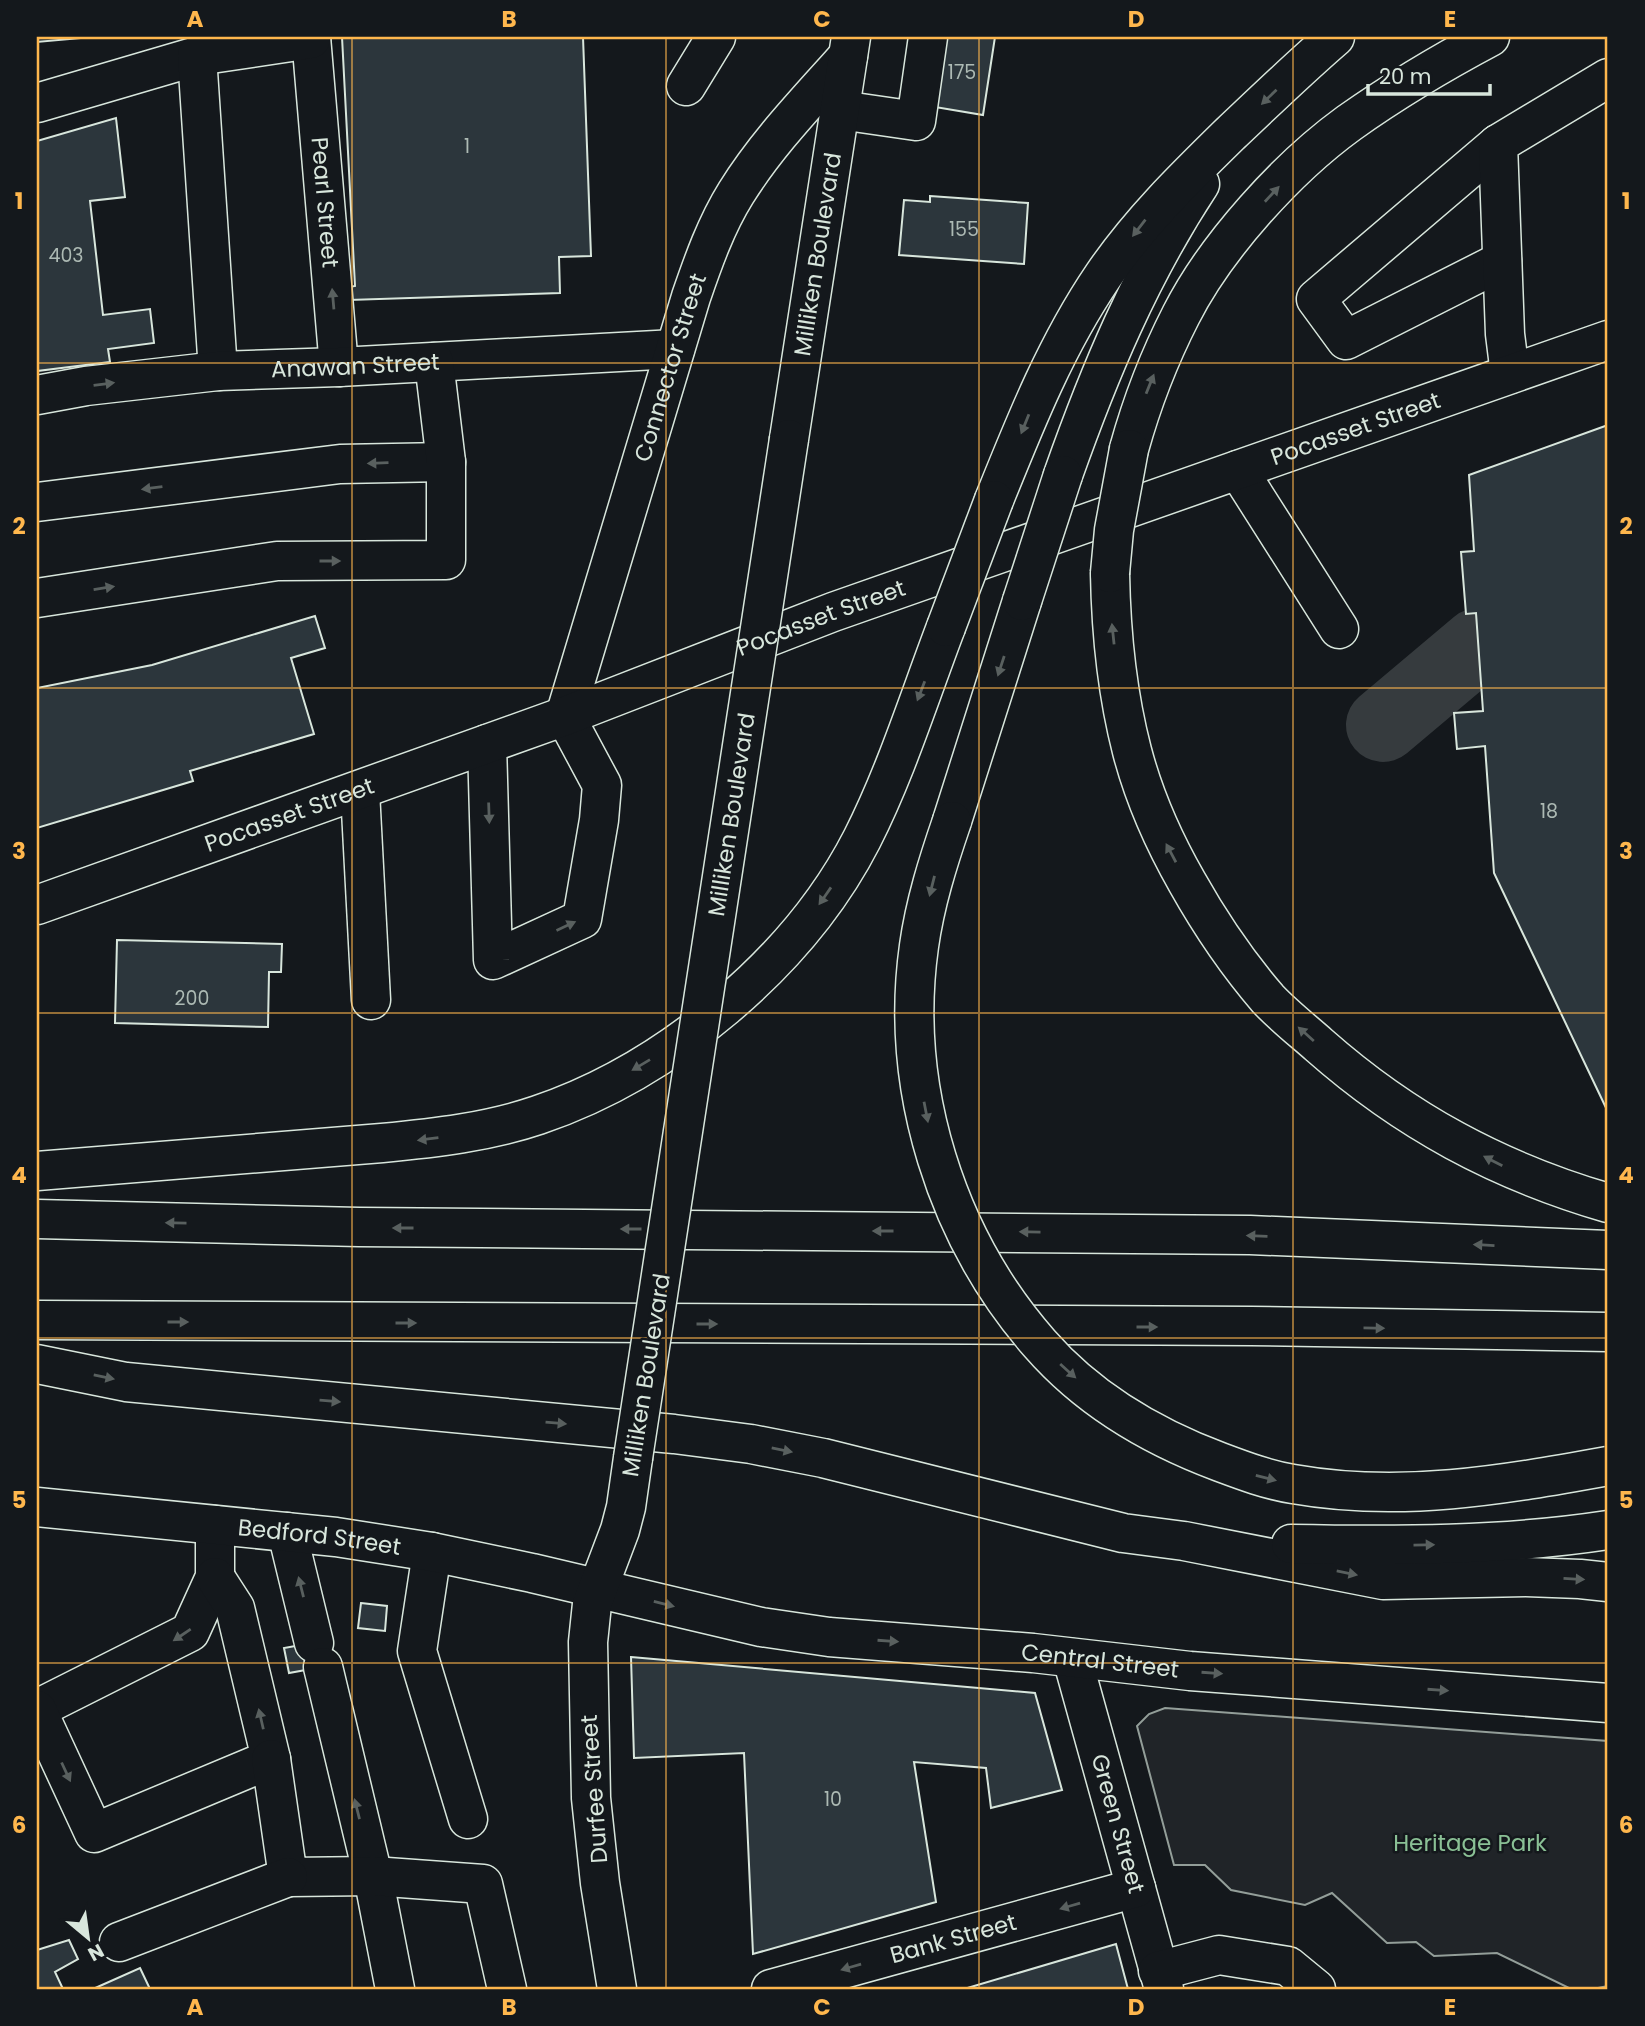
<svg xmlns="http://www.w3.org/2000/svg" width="1645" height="2026" font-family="Poppins,sans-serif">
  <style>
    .green { fill: #202428; stroke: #939e99; stroke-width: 2 }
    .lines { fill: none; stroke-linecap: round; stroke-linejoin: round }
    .river { stroke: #363b3e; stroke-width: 74 }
    .building { fill: #2c363c; stroke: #d8e6dc; stroke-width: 2 }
    .minor-casing { stroke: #d8e6dc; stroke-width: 41 }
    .major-casing { stroke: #d8e6dc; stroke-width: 41 }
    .highway-casing { stroke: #d8e6dc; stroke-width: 41 }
    .minor { stroke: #14181c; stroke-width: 38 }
    .major { stroke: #14181c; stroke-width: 38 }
    .highway { stroke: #14181c; stroke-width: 38 }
    .major-bridge-casing { stroke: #d8e6dc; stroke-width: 41; stroke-linecap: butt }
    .highway-bridge-casing { stroke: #d8e6dc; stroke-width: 41; stroke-linecap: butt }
    .major-bridge { stroke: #14181c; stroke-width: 38 }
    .highway-bridge { stroke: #14181c; stroke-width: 38 }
    .oneway { fill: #59605f }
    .grid { fill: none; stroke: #ffb74d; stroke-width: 2; stroke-opacity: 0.55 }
    .labels { text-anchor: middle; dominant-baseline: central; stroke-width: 5; stroke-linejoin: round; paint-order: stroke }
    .number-label { font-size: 19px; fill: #adbab4 }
    .street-label { font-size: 23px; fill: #d8e6dc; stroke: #14181c }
    .park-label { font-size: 23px; fill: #8ac095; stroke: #14181c }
    .neatline { fill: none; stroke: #ffb74d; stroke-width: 2.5 }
    .grid-label { font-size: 23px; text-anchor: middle; font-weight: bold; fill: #ffb74d }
  </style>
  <rect width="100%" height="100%" fill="#14181c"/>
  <path class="green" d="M1165,1708L1608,1741V1986L1593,1989H1571L1497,1953L1434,1956L1416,1942L1387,1943L1332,1893L1305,1905L1231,1890L1205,1865H1174L1137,1726L1149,1714Z"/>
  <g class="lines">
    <path class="river" d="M1383,725L1478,645"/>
  </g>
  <g class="building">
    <path d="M37,37H92L37,42Z"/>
    <path d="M342,37H583L591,256L559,257L560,293L349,300V287L355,286Z"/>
    <path d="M940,37H995L983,115L929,106Z"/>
    <path d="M116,118L125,197L90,201L103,315L150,309L154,343L108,349L110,362L37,371V141Z"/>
    <path d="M930,196L1028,203L1024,264L899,255L904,200L930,202Z"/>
    <path d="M1608,425V1112L1494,873L1485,746L1457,749L1454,713L1483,711L1476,613L1466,614L1461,552L1474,551L1469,475Z"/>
    <path d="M315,616L325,648L291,658L314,734L190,771L193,781L37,828V688L152,665Z"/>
    <path d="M117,940L282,944L281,972H269L268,1027L115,1023Z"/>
    <path d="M361,1603L387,1606L385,1631L358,1628Z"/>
    <path d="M329,1640L333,1665L289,1673L284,1648Z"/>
    <path d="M631,1657L1035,1693L1062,1790L991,1808L986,1768L914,1762L936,1902L753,1954L744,1753L634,1758Z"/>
    <path d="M69,1940L78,1959L55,1972L63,1989H37V1950Z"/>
    <path d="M1116,1944L1128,1989H964Z"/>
    <path d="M140,1968L150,1989H93Z"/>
  </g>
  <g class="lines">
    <g class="minor-casing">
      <g id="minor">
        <path id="s1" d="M311,37L339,367"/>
        <path d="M686,86L716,37"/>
        <path d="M37,103L197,56"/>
        <path d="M840,110L916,121L928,37"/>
        <path d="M1498,144L1316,299L1346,340L1502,261"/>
        <path d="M218,371L197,56L311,39"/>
        <path d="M1510,374L1505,334L1498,144L1608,78"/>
        <path id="s2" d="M37,395L86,386L218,371L339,367L675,349"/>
        <path d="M1238,470L1339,629"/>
        <path d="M37,502L340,464L446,462"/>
        <path d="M37,598L277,561L446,560V462L434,362"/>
        <path id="s3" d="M565,716L691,297C703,262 716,225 736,193C767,143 809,100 848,56"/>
        <path d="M487,744L493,960L582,919L599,820L602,785L565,716"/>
        <path d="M360,791L371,1000"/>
        <path id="s4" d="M37,905L565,716L833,612L1608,340"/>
        <path d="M287,1532L314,1643"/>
        <path d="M432,1552L417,1651L468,1819"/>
        <path id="s5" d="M1072,1658L1164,1989"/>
        <path d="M323,1667L373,1876L395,1989"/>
        <path d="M37,1709L190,1632L215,1577V1525"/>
        <path d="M37,1710L94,1833L271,1759L235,1608L215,1577"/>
        <path d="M271,1759L288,1877L373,1876L483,1884L507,1989"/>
        <path d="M119,1942L288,1877"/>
        <path d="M1158,1971L1219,1955L1288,1966L1316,1989"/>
        <path id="s6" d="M771,1989L1136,1888"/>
      </g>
    </g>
    <g class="major-casing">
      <g id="major">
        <path id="s7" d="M789,439L851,37"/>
        <path id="s8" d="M37,1507L336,1537L432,1552L532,1573L761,1627L829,1637L1033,1653L1190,1671L1608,1703"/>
        <path d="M617,1989L600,1883L591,1798L588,1642L592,1604L620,1530L626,1507L633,1458"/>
      </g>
    </g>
    <g class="highway-casing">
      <g id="highway">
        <path d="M1129,449C1142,402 1159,358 1181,315C1216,246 1287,168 1349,123C1394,91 1441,63 1490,37"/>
        <path d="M1063,475C1099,373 1140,275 1200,184"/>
        <path d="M994,500C1025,423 1056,345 1103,276C1139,223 1184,179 1230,134C1265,101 1299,68 1335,37"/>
        <path d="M1110,573C1111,632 1117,693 1132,751C1144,797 1163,840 1187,882C1210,923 1237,963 1268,999C1283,1015 1302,1030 1319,1045C1405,1121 1498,1171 1608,1203"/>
        <path d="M952,821L1022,601"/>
        <path d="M37,1171L382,1143C435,1138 488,1132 538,1115C668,1071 799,962 862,839C896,772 919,698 946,627"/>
        <path d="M37,1219L359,1227L1250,1235L1608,1250"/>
        <path d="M37,1320L1251,1326L1608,1332"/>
        <path d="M37,1364L126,1382L674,1434L751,1444L823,1458L1123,1533L1184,1541L1383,1580L1526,1577L1580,1579L1608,1582"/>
        <path d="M1291,1544C1397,1546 1503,1546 1608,1530"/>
      </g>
    </g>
    <use href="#minor" class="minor"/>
    <use href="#major" class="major"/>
    <use href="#highway" class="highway"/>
    <g class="major-bridge-casing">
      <g id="major-bridge">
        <path id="s9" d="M633,1458L789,439"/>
      </g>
    </g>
    <g class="highway-bridge-casing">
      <g id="highway-bridge">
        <path d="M1110,573L1114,530L1129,449"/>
        <path d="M1022,601L1063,475"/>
        <path d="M946,627L994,500"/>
        <path d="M952,821C938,862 925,903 919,946C899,1088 946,1237 1040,1344C1088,1399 1153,1437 1220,1462C1244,1471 1268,1480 1293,1484C1400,1503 1503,1485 1608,1466"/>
      </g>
    </g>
    <use href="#major-bridge" class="major-bridge"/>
    <use href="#highway-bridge" class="highway-bridge"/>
  </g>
  <defs><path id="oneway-solid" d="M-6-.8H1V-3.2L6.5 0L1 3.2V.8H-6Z" transform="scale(1.75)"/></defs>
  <g class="oneway">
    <use href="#oneway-solid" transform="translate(1269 97) rotate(136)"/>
    <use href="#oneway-solid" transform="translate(1272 194) rotate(-47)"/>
    <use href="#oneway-solid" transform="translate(1139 228) rotate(128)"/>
    <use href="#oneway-solid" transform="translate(333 299) rotate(-95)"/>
    <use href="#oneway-solid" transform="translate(104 384) rotate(-7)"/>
    <use href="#oneway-solid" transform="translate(1150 384) rotate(-68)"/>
    <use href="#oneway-solid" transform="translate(1025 424) rotate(112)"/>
    <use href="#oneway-solid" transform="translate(378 463) rotate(178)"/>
    <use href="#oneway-solid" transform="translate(152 488) rotate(173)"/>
    <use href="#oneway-solid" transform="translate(330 561)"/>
    <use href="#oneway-solid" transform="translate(104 588) rotate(-9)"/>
    <use href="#oneway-solid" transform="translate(1113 634) rotate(-96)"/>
    <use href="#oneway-solid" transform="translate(1001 666) rotate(108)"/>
    <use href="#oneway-solid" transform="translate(921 691) rotate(111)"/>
    <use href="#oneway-solid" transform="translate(489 813) rotate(88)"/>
    <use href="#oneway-solid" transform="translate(1171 853) rotate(-118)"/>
    <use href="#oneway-solid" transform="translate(932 886) rotate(104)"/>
    <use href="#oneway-solid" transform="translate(825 896) rotate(125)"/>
    <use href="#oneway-solid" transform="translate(566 926) rotate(-25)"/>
    <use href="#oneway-solid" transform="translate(1306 1034) rotate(-138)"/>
    <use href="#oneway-solid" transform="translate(641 1065) rotate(149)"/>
    <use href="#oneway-solid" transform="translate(926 1112) rotate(79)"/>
    <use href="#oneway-solid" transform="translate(428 1139) rotate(173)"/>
    <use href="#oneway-solid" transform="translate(1493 1161) rotate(-153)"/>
    <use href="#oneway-solid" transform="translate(176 1223) rotate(-179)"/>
    <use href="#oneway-solid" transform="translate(403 1228) rotate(-180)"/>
    <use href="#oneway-solid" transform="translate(631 1229) rotate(-180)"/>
    <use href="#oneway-solid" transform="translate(883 1231) rotate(-180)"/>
    <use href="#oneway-solid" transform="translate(1030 1232) rotate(-179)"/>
    <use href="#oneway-solid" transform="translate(1257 1236) rotate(-178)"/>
    <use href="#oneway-solid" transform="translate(1484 1245) rotate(-177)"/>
    <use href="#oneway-solid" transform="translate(178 1322)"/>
    <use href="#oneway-solid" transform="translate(406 1323)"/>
    <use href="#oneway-solid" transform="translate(707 1324)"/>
    <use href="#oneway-solid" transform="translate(1147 1327)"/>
    <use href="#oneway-solid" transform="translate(1374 1328) rotate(1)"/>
    <use href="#oneway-solid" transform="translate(1068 1371) rotate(42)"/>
    <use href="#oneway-solid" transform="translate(104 1377) rotate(12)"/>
    <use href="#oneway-solid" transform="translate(330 1401) rotate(5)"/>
    <use href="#oneway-solid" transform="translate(556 1423) rotate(5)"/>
    <use href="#oneway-solid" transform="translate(782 1450) rotate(11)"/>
    <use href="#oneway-solid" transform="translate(1266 1478) rotate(14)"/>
    <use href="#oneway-solid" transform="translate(1424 1545) rotate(-1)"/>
    <use href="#oneway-solid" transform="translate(1347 1573) rotate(11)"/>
    <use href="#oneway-solid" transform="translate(1574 1579) rotate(3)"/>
    <use href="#oneway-solid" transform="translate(301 1587) rotate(-104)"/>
    <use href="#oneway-solid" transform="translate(664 1604) rotate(14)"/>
    <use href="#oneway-solid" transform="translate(182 1635) rotate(146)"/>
    <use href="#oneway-solid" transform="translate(888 1641) rotate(4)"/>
    <use href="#oneway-solid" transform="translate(1212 1673) rotate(4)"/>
    <use href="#oneway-solid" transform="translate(1438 1690) rotate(4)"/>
    <use href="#oneway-solid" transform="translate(261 1719) rotate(-103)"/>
    <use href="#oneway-solid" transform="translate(66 1772) rotate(65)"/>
    <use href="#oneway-solid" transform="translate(357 1809) rotate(-104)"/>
    <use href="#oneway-solid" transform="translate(1070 1906) rotate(164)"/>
    <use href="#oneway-solid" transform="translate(851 1967) rotate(164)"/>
  </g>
  <path class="grid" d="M352,37V1989M666,37V1989M979,37V1989M1293,37V1989M37,363H1608M37,688H1608M37,1013H1608M37,1338H1608M37,1663H1608"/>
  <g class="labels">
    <g class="number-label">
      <text x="962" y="72">175</text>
      <text x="467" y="146">1</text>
      <text x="964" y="229">155</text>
      <text x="66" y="255">403</text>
      <text x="1549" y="811">18</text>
      <text x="192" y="998">200</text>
      <text x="833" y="1799">10</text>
    </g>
    <g class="street-label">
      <text stroke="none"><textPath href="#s1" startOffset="166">Pearl Street</textPath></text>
      <text stroke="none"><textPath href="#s7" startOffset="187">Milliken Boulevard</textPath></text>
      <text stroke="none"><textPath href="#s2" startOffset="320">Anawan Street</textPath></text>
      <text stroke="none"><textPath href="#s3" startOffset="364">Connector Street</textPath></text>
      <text stroke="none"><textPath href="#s4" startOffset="1402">Pocasset Street</textPath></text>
      <text stroke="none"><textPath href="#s4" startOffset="835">Pocasset Street</textPath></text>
      <text stroke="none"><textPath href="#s9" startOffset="651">Milliken Boulevard</textPath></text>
      <text stroke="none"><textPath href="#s4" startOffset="268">Pocasset Street</textPath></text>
      <text transform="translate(646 1375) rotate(-81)">Milliken Boulevard</text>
      <text stroke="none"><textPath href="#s8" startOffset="284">Bedford Street</textPath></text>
      <text stroke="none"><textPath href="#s8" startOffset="1076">Central Street</textPath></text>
      <text transform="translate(594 1789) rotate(-94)">Durfee Street</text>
      <text stroke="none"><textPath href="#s5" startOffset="172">Green Street</textPath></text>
      <text stroke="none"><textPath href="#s6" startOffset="189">Bank Street</textPath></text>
    </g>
    <g class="park-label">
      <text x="1470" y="1843">Heritage Park</text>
    </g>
  </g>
  <rect width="1645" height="2026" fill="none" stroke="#14181c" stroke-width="77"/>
  <g transform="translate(88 1938) rotate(151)" stroke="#14181c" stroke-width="5" paint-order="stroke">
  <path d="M0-5L12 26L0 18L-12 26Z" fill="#d8e6dc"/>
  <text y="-10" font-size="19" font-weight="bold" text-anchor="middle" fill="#d8e6dc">N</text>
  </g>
  <path d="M1368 84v10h122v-10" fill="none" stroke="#d8e6dc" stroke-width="3.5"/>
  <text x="1379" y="84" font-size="21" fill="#d8e6dc" stroke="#14181c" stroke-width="5" paint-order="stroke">20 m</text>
  <rect x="38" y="38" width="1568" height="1950" class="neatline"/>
  <g class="grid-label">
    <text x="195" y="27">A</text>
    <text x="509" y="27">B</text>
    <text x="822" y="27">C</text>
    <text x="1136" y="27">D</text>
    <text x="1450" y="27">E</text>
    <text x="19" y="209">1</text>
    <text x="1626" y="209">1</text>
    <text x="19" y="534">2</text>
    <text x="1626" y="534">2</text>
    <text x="19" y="859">3</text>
    <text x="1626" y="859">3</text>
    <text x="19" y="1183">4</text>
    <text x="1626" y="1183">4</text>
    <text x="19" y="1508">5</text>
    <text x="1626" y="1508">5</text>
    <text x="19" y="1833">6</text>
    <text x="1626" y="1833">6</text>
    <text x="195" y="2015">A</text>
    <text x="509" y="2015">B</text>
    <text x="822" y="2015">C</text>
    <text x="1136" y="2015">D</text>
    <text x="1450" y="2015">E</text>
  </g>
</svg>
